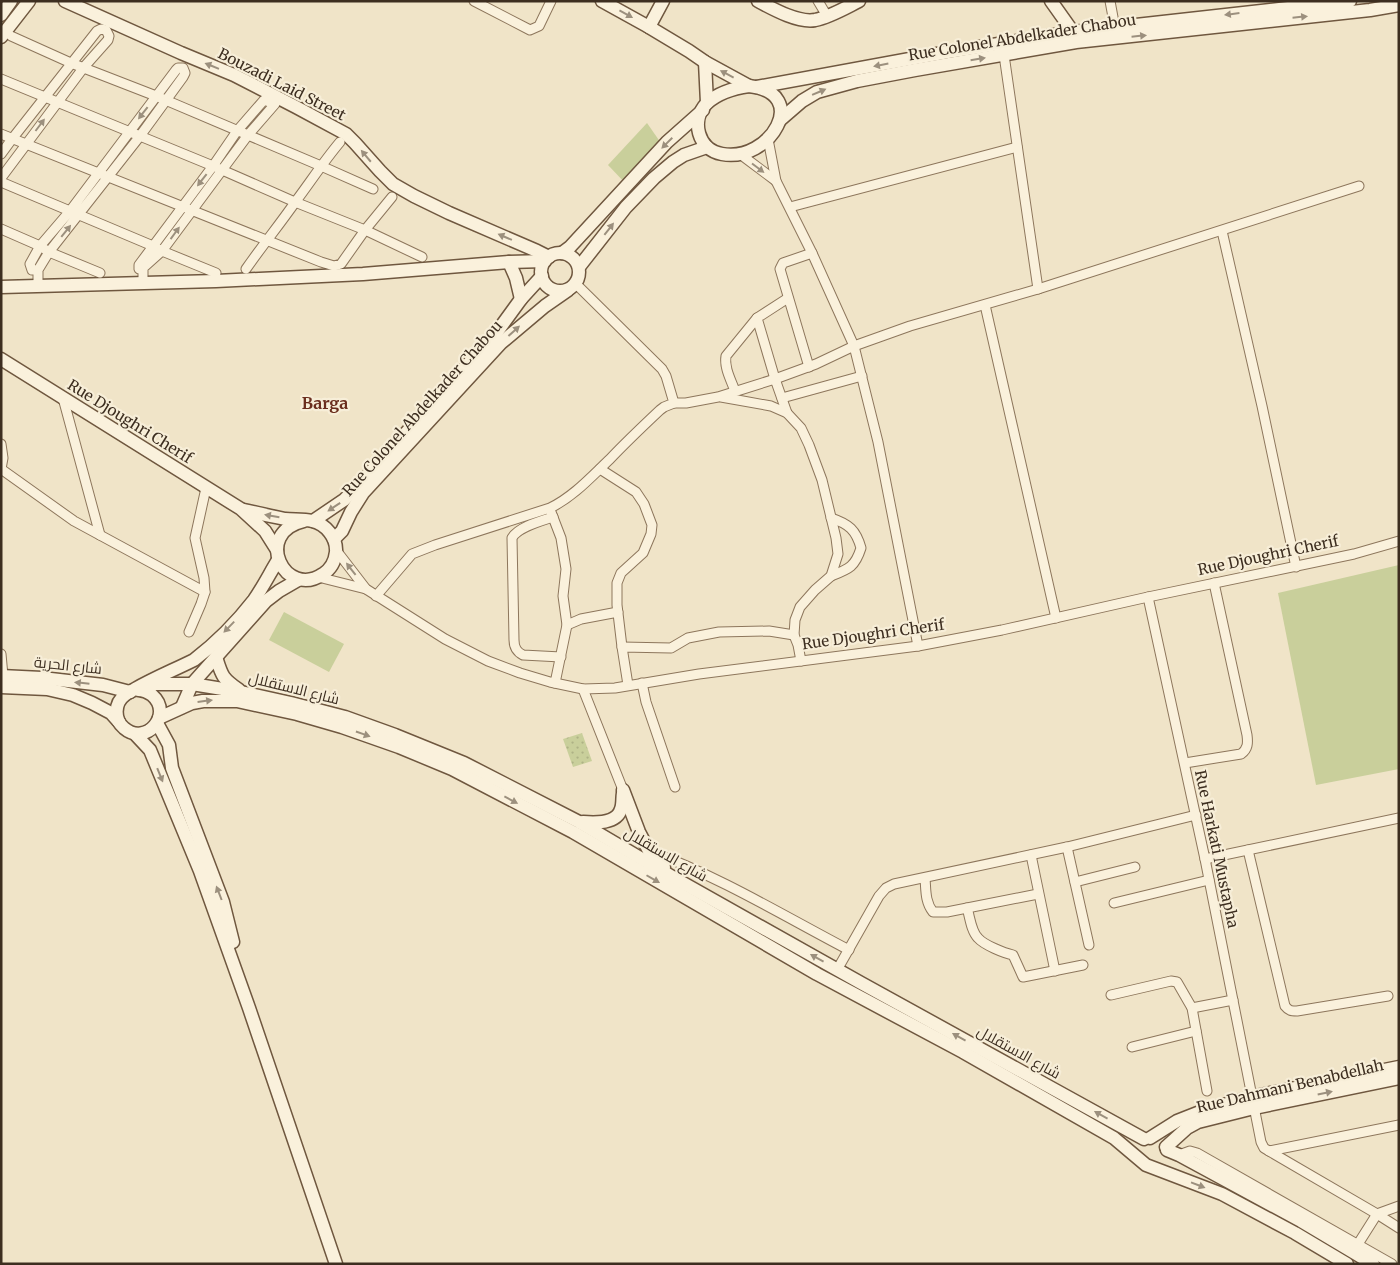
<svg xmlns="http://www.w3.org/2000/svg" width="1400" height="1265" font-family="Merriweather,Cairo,serif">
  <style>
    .grass { fill: url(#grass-dots) }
    .garden { fill: #c9cf9b }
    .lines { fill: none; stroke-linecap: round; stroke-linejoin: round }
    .street-casing { stroke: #8d765c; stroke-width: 11 }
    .secondary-casing { stroke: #6f573f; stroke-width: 15 }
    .street { stroke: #faf1dc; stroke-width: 9 }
    .secondary { stroke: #faf1dc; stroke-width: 12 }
    .oneway { fill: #9c907e }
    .labels { text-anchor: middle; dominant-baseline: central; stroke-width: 4.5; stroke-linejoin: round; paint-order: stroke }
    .street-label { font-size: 15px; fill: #3d2e20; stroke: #f7eed8 }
    .neighbourhood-label { font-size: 16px; font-weight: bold; fill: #6b2e1e; stroke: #f7eed8 }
  </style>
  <defs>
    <pattern id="grass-dots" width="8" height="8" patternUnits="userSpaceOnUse" patternTransform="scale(1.25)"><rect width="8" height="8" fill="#c9cf9b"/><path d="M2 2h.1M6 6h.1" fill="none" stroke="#aeb285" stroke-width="1.8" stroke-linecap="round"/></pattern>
  </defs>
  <rect width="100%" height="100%" fill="#f0e4c8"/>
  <path class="grass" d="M582,733L592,761L573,767L563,739Z"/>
  <g class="garden">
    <path d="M647,123L663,146L627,185L608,165Z"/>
    <path d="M1399,565V769L1316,785L1278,593Z"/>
    <path d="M284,612L344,644L329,672L269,640Z"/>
  </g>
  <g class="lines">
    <g class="street-casing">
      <g id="street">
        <path d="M474,1L530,30L539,26L551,1"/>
        <path d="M818,1L827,16"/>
        <path d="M1110,1L1115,28"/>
        <path d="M11,36L71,63L156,96L321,166L373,189"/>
        <path d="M1,79L213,166L295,202L365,230L422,257"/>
        <path d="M1,134L321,262L334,266L341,264L365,230L392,197"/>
        <path d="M768,139L776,181L812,253L854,346L878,442L918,646"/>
        <path d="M1,154L12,139L97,31L101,29L106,30L109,36L108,40L84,67L1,178"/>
        <path d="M740,154L776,181"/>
        <path d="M1,182L153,246L162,251L216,273"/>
        <path d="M790,207L1017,147"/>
        <path d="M1,229L40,246L49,252L100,273"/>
        <path d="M1222,231L1262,406L1296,567"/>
        <path d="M143,268L139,269V265L213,166L237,131L264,100L275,104L248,135L162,251L143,268V282"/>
        <path d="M246,269C262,246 280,224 296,201C311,181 324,161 340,142"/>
        <path d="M38,285V270L49,252L140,136L183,77L185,73L183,68H178L176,70L70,211L40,246L30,264L32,270H38"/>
        <path d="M1038,289L1359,186"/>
        <path d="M985,305L1056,618"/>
        <path d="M809,367L780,269L783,263L812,253"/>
        <path d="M735,391C731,380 724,368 726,356L757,318"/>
        <path d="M721,397L771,406L787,413L801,428L809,445L822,480L836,538L838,554L831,576L815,590L800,607L795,620L794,635L798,645L801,661"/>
        <path d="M63,398L100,535"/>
        <path d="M782,398L862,376"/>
        <path d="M674,403H686L718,397L775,379L816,364L854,346L910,326L1038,289L1004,55"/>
        <path d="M787,413L775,379L757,318L788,298"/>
        <path d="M1,444L3,458L1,469L74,521L205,592"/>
        <path d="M600,469L636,492L644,504L652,525L651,534L643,553L621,573L617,583V605L622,647"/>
        <path d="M551,512L561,538L566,569L563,596L567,625L555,683"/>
        <path d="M553,517C541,521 518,527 512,538L514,640C514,648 517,652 523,655L561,657"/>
        <path d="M831,518C849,524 856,530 861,548C855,567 849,569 831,576"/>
        <path d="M336,550L366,589L445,639L488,661L520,673L550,682L583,689L615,688L699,674L918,646L1002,630L1148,597L1354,554L1399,541"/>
        <path d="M318,577L366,589"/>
        <path d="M376,596L412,554L435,545L550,508C573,497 591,477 610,459C626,442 643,426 660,410L664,407L674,403L666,376L662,369L576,284"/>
        <path d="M1148,597L1205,859L1261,1142L1264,1148L1269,1151L1377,1214L1399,1228"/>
        <path d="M567,625L581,619L618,612"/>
        <path d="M189,632L201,604L205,592L204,578L195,538L206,488"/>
        <path d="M1,654L3,676"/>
        <path d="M642,683L646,702L675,787"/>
        <path d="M628,685L622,647L671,648L688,638L719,632L769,631L794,635"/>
        <path d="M583,689L623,790"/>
        <path d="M1185,763L1241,754C1248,749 1248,743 1247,735L1214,583"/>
        <path d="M1067,847L1089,945"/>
        <path d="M1248,850L1285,1006C1289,1011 1291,1011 1297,1011L1388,996"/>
        <path d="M652,852C720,877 784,916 849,950"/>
        <path d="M1031,855L1055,971"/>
        <path d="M1205,859L1399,818"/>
        <path d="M925,878C926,890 925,902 933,912H947L1038,894"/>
        <path d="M1075,882L1135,867"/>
        <path d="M1114,903L1209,880"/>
        <path d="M967,908C970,917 971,931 978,938C984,945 1004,953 1013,955L1023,977L1083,965"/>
        <path d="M837,970L879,896L886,888L894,884L1067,847L1196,815"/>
        <path d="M1111,995L1171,981L1177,982L1192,1008L1207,1091"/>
        <path d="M1192,1008L1233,1000"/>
        <path d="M1132,1047L1196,1031"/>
        <path d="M1269,1151L1399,1125"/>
        <path d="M1179,1155L1190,1151L1197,1153L1392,1264"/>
        <path d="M1358,1244L1377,1214L1399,1206"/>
      </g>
    </g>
    <g class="secondary-casing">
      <g id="secondary">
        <path d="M65,1L181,53L234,75L296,107L346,134L355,143L380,171L393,184L414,196L449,213L537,251L549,257"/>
        <path d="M602,1L649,27L689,51L705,62L749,86"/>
        <path d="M758,1C773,9 798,23 815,20C830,17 845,8 859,1"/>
        <path d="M1051,1L1073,32L1075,39"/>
        <path d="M1,15L11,1"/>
        <path d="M649,27L663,1"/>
        <path d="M1,37L29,1"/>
        <path d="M705,62L707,103"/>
        <path d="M749,86C812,93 770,163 722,154C698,150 690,120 707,103C718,93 735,88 749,86Z"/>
        <path d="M757,87L948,52L1073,32L1350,1"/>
        <path d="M780,120L802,101L817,92L857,81L915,70L1076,42L1370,10L1399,5"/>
        <path d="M562,253L570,247L667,142L703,110"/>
        <circle cx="560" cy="272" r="19"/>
        <path d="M509,262L516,278L521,299"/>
        <path d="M579,267L626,207L654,178L673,162L684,155L707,147"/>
        <path d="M1,287L216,281L363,274L509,262L545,261"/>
        <path d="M1,359L241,509L265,531L277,550"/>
        <path d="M244,510C257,513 271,516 285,519C294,520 303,519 312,521C326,524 337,538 336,552C335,561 331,569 323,574C285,600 252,533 304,521"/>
        <path d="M313,521L344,500L359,485L497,332L521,299L542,276"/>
        <path d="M334,539L342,531L351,512L363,493L501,343L545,306L568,290"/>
        <path d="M216,657C222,676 222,678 239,690"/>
        <path d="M1,676L42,678L103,685L130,692"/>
        <path d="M1,687L47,689L73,695L92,703L111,713L119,722"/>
        <path d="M138,690C143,690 148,692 152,695C174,714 146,747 124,728C114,720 114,703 125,695C128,692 132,691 135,689C154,678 174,670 194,660C216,643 237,622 254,600C263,587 270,573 278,560"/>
        <path d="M142,690L155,684H192L241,692L291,703L345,717L395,735L464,763L579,822L674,878L861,983L1144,1139"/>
        <path d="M182,707L192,684L266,601L279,591L298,580"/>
        <path d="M159,718L192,703L203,701H237L297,714L342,727L399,747L452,769L573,832L817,974L963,1052L1114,1138L1146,1165L1222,1194L1295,1233L1347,1264"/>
        <path d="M157,723L169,745L172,768L223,902L233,942"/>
        <path d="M135,734L150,750L200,871L249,1008L336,1264"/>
        <path d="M623,790L639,832L649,851L664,867"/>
        <path d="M583,822C595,823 617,824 621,809C623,804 622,798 623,793"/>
        <path d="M1150,1138L1177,1121L1205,1110L1256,1096L1399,1067"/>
        <path d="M1166,1147L1187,1128L1198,1122L1254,1108L1399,1078"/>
        <path d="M1167,1150L1179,1155L1301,1221L1373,1264"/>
      </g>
    </g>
    <use href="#street" class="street"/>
    <use href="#secondary" class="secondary"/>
  </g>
  <defs><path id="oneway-solid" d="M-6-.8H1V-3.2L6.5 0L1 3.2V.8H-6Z" transform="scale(1.25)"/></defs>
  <g class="oneway">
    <use href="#oneway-solid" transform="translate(626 14) rotate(29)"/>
    <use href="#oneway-solid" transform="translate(1232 14) rotate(173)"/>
    <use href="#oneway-solid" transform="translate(1300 17) rotate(-6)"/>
    <use href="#oneway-solid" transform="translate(1139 36) rotate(-6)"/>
    <use href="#oneway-solid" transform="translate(978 59) rotate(-9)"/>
    <use href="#oneway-solid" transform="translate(881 65) rotate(169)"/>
    <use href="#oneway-solid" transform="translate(212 66) rotate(-158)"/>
    <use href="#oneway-solid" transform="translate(727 74) rotate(-152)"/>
    <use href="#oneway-solid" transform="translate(819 92) rotate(-23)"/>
    <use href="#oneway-solid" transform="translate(143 113) rotate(128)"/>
    <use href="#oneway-solid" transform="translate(40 125) rotate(-53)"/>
    <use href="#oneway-solid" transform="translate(667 143) rotate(135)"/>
    <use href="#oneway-solid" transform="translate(366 156) rotate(-130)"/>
    <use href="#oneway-solid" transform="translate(758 168) rotate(37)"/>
    <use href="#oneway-solid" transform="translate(202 180) rotate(128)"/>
    <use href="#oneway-solid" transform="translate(609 229) rotate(-52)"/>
    <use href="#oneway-solid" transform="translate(66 231) rotate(-51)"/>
    <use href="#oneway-solid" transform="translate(175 233) rotate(-54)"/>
    <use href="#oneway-solid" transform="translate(505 237) rotate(-157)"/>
    <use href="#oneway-solid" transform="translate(514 331) rotate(-42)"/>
    <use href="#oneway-solid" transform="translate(334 507) rotate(146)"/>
    <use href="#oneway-solid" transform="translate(272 516) rotate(-170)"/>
    <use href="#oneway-solid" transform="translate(351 569) rotate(-128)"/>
    <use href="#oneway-solid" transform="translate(229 627) rotate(134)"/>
    <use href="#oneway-solid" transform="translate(82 683) rotate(-174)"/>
    <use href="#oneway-solid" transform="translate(205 701) rotate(-7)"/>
    <use href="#oneway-solid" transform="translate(363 734) rotate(19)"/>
    <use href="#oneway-solid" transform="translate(160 775) rotate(68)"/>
    <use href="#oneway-solid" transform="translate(511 800) rotate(28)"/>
    <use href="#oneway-solid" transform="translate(653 879) rotate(30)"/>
    <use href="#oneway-solid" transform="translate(219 893) rotate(-111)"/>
    <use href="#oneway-solid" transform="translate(817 958) rotate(-151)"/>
    <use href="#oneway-solid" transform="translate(959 1037) rotate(-151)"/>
    <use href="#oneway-solid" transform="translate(1325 1093) rotate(-12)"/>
    <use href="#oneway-solid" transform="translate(1101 1115) rotate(-151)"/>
    <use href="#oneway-solid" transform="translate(1198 1185) rotate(21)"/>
  </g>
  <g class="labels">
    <g class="street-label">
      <text transform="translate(1022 37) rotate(-9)">Rue Colonel Abdelkader Chabou</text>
      <text transform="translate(282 84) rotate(27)">Bouzadi Laid Street</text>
      <text transform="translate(422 408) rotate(-48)">Rue Colonel Abdelkader Chabou</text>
      <text transform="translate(130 421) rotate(32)">Rue Djoughri Cherif</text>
      <text transform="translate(1268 555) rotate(-12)">Rue Djoughri Cherif</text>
      <text transform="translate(873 634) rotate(-8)">Rue Djoughri Cherif</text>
      <text transform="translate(68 665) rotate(6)">شارع الحرية</text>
      <text transform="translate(294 688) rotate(14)">شارع الاستقلال</text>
      <text transform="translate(1217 849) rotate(78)">Rue Harkati Mustapha</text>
      <text transform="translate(666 854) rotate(30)">شارع الاستقلال</text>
      <text transform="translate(1019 1052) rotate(29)">شارع الاستقلال</text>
      <text transform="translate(1290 1086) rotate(-13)">Rue Dahmani Benabdellah</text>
    </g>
    <g class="neighbourhood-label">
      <text x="325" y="403">Barga</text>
    </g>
  </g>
  <rect width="1400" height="1265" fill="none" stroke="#3d2e20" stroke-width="5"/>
</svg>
